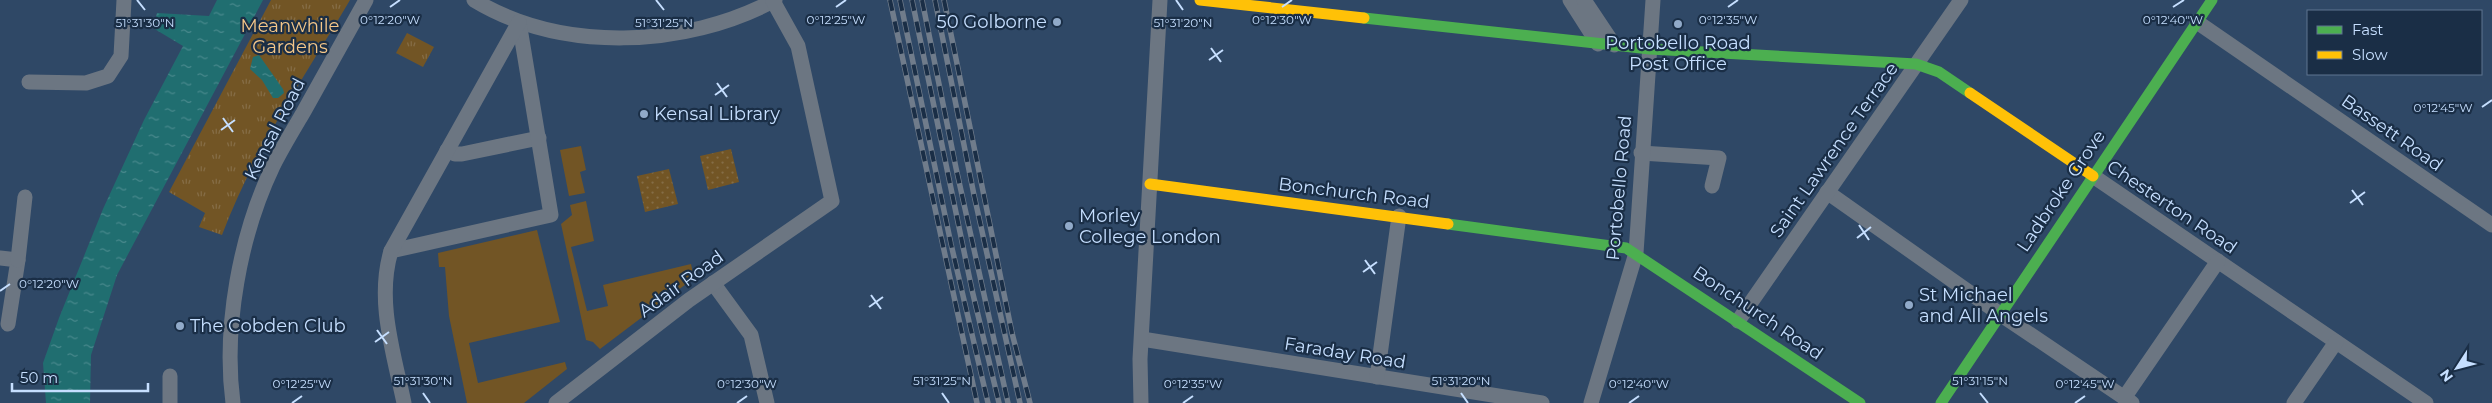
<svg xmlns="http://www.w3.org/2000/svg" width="2492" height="403" font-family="Montserrat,sans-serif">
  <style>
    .grass { fill: #725525 }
    .park { fill: url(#park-tufts) }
    .garden { fill: url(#garden-dots) }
    .water { fill: url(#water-ripples) }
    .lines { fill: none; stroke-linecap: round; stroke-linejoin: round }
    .street { stroke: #6c7682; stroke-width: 15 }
    .fast { stroke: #4caf50; stroke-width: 11 }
    .slow { stroke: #ffc107; stroke-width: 11 }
    .rail-casing { stroke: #707c8b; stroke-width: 5.5 }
    .rail { stroke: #1a2e46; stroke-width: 4; stroke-dasharray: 11; stroke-linecap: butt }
    .ticks { fill: none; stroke: #c6dfff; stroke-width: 2 }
    .poi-dot { fill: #91aac9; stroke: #1a2e46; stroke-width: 2 }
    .labels { text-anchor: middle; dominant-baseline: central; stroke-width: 4.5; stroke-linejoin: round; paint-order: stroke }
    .poi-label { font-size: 18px; fill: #c6dfff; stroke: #1a2e46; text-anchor: start }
    .park-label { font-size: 18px; fill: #f5c789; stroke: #1a2e46 }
    .street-label { font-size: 18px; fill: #c6dfff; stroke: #1a2e46 }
    .ticks-label { font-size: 12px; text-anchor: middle; fill: #c6dfff; stroke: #1a2e46; stroke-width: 4.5; stroke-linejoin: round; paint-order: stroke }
  </style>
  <defs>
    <pattern id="park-tufts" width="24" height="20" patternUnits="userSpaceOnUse" patternTransform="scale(1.25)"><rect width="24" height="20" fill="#725525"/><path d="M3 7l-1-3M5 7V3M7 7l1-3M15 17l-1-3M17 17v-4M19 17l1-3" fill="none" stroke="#856d46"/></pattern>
    <pattern id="garden-dots" width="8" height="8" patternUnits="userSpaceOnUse" patternTransform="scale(1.25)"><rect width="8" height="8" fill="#725525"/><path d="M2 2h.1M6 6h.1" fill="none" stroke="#856d46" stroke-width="1.8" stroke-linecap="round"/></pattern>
    <pattern id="water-ripples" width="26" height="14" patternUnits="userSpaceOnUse" patternTransform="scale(1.25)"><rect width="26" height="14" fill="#206e70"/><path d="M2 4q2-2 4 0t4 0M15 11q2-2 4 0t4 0" fill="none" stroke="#49898d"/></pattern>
  </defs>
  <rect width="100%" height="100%" fill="#2f4866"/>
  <g class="grass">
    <path d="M581,146L586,170L580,172L585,193L569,196L560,150Z"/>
    <path d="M586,201L594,241L571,247L587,311L608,306L603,285L691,264L694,278L600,349L593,342L586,340L561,224L572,215L570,205Z"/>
    <path d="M537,230L560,322L469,343L478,383L565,362L567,369L524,403H467L449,316L445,267H439L438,253Z"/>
  </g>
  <g class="park">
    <path d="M271,0H350C305,76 253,152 222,235L199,227L205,213L169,192Z"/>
    <path d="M407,33L434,47L423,67L396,53Z"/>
  </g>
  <g class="garden">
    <path d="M731,149L739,182L708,190L700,156Z"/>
    <path d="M669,169L678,204L645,212L637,176Z"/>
  </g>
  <g class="water">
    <path d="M217,0H263L117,275L91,355L90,403H46L43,363L59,318L103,209L144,120L183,46L153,28L157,13L209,16Z"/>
    <path d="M259,55L283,89L284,93L278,98H273L262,80L250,69L253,57Z"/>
  </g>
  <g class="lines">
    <g class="street">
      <path d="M474,0C562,53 685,48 775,0"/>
      <path d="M1570,0L1598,44"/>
      <path d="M1584,0L1614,45"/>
      <path d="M2197,22L2492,225"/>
      <path d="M29,82L86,83L108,76L121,56L124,0"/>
      <path d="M447,150L455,154H462L539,138"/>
      <path d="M1641,153L1719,158L1712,186"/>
      <path d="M2093,176L2426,403"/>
      <path d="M1827,192L2000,314L2132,403"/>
      <path d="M391,251L551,215L519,22"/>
      <path d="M0,258L18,260L8,324"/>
      <path d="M18,260L25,197"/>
      <path d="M713,283L751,335L767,403"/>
      <path d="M1738,321L1961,0"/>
      <path d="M1142,339L1542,403"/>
      <path d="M170,376V403"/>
      <path d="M1377,377L1399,216"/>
      <path d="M2124,398L2218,261"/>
      <path d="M233,403C223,327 240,235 273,166C282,148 293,130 303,113C324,75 345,38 366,0"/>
      <path d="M404,403C394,354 376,301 391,251L519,22"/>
      <path d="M556,403L689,300L832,201L798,46L773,1"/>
      <path d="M1141,403L1140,359L1160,0"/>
      <path d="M1591,403L1636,253L1653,0"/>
      <path d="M2294,403L2336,342"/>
    </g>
    <g class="fast">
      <path d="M1364,18L1650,49L1916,64L1939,72L1970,93"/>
      <path d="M1448,224L1626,248L1860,403"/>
      <path d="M1941,403L2212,0"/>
    </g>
    <g class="slow">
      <path d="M1200,0L1364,18"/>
      <path d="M1970,93L2093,176"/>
      <path d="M1150,184L1448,224"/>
    </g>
    <g class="rail-casing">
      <g id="rail">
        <path d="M890,0L977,403"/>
        <path d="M900,0L951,244L988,403"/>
        <path d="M912,0L972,290L999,403"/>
        <path d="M922,0L956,168L1008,403"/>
        <path d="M935,0L974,195L1020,403"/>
        <path d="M944,0L1012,333L1030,403"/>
      </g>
    </g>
    <use href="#rail" class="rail"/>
  </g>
  <path class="ticks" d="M137,0L145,10M656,0L664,10M1176,0L1183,10M390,7L400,0M836,7L846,0M1282,7L1292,0M1728,7L1738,0M2173,7L2184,0M1211,48L1221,62M1209,60L1223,50M717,83L727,97M715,95L729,85M2482,107L2492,100M223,118L233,132M221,130L235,120M2352,190L2363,205M2350,203L2365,192M1859,225L1869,240M1857,238L1871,227M1365,260L1375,274M1363,272L1377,262M0,291L10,284M871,295L881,309M869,307L883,297M377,330L387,344M375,342L389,332M423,393L430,403M942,393L949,403M1461,393L1468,403M1980,393L1988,403M292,403L302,396M737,403L747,396M1183,403L1193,396M1629,403L1639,396M2075,403L2085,396"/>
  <g class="poi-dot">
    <circle cx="1057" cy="22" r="5"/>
    <circle cx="1678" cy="24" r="5"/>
    <circle cx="644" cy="114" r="5"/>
    <circle cx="1069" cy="226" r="5"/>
    <circle cx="1909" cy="305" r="5"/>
    <circle cx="180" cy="326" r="5"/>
  </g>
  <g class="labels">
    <g class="poi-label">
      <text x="1047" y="22" text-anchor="end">50 Golborne</text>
      <text x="1678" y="43" text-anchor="middle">Portobello Road<tspan x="1678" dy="21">Post Office</tspan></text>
      <text x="654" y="114">Kensal Library</text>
      <text x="1079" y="216">Morley<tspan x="1079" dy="21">College London</tspan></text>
      <text x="1919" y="295">St Michael<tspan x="1919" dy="21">and All Angels</tspan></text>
      <text x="190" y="326">The Cobden Club</text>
    </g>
    <g class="park-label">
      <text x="290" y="26">Meanwhile<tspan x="290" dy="21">Gardens</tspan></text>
    </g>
    <g class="street-label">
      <text transform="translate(275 129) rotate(-63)">Kensal Road</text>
      <text transform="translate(2392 133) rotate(35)">Bassett Road</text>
      <text transform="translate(1834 150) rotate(-55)">Saint Lawrence Terrace</text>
      <text transform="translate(1619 188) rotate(-85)">Portobello Road</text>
      <text transform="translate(2061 191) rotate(-56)">Ladbroke Grove</text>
      <text transform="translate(1354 193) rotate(7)">Bonchurch Road</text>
      <text transform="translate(2172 207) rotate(34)">Chesterton Road</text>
      <text transform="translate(681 284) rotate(-36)">Adair Road</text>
      <text transform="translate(1758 313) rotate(34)">Bonchurch Road</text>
      <text transform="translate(1345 353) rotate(9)">Faraday Road</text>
    </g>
  </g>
  <g class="ticks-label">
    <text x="1282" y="24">0°12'30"W</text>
    <text x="2173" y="24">0°12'40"W</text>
    <text x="390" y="24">0°12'20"W</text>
    <text x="836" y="24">0°12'25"W</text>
    <text x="1728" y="24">0°12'35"W</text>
    <text x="145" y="27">51°31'30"N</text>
    <text x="664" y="27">51°31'25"N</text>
    <text x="1183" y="27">51°31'20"N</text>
    <text x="2443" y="112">0°12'45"W</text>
    <text x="49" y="288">0°12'20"W</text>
    <text x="423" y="385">51°31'30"N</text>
    <text x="942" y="385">51°31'25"N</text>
    <text x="1461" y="385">51°31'20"N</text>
    <text x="1980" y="385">51°31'15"N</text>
    <text x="302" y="388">0°12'25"W</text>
    <text x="747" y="388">0°12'30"W</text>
    <text x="1193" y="388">0°12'35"W</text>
    <text x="1639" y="388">0°12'40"W</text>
    <text x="2085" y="388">0°12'45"W</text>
  </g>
  <rect x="2307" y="10" width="175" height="65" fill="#1a2e46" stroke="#5f7590"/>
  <rect x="2317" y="26" width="25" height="8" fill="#4caf50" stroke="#5f7590"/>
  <text x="2352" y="35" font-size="15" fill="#c6dfff">Fast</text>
  <rect x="2317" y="51" width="25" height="8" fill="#ffc107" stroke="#5f7590"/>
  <text x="2352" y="60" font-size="15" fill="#c6dfff">Slow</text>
  <g transform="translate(2457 368) rotate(234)" stroke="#1a2e46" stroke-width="4" paint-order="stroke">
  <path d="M0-4L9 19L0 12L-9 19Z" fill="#c6dfff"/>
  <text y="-8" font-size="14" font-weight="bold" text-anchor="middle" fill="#c6dfff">N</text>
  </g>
  <path d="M12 383v8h136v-8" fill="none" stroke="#c6dfff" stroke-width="2.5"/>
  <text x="20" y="383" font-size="15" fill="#c6dfff" stroke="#1a2e46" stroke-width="4" paint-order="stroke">50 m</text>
</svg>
